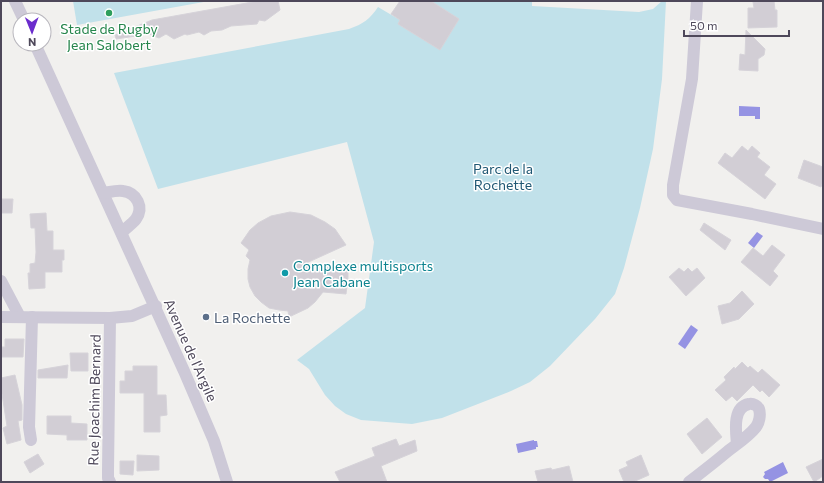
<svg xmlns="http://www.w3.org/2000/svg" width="824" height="483" font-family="Commissioner,sans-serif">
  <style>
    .green { fill: #c1e1ea }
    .water { fill: #9593e3 }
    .building { fill: #d2ced5; stroke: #d6d3d9 }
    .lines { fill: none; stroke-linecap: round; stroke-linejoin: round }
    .street { stroke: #cdc9d7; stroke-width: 12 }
    .leisure-dot { fill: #2e9e5b; stroke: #fff; stroke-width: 1.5 }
    .culture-dot { fill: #0f9aa8; stroke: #fff; stroke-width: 1.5 }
    .service-dot { fill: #5c6f8a; stroke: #fff; stroke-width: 1.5 }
    .labels { text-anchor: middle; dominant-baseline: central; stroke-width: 3; stroke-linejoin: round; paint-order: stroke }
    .leisure-label { font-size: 14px; fill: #27864d; stroke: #fff }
    .park-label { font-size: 14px; fill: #205874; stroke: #fff }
    .culture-label { font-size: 14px; fill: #0d838f; stroke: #fff; text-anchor: start }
    .service-label { font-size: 14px; fill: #4e5e75; stroke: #fff; text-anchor: start }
    .street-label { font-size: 14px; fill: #4e485a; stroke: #fff }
  </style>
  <rect width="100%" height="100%" fill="#f1f0ee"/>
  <g class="green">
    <path d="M73,1H209L77,25Z"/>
    <path d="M431,1H532V6L639,12L653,9L662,1H666L662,79L653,149L640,208L624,268L615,294L595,319L550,366L530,382L511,391L442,418L412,424L361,420L346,414L335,406L325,395L309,369L297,360L365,308L374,242L347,142L158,189L114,73L349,29C363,24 370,19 378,7L400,20L398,24L440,50L459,19Z"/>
  </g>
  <g class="water">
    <path d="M739,106L760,107V119H755V116H739Z"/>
    <path d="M757,232L763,236L754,248L748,243Z"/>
    <path d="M691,325L698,330L685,349L678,344Z"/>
    <path d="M534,440V441H537L538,447H536V449L518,453L516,444Z"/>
    <path d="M783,462L788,473L770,482L768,479H765L763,477L765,474L764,472Z"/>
  </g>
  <g class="building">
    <path d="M258,1H278L280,10L265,21L259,20L257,24L231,26L222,30L211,31L204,35L199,32L187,35L185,34L174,39L166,34L159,38L149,34L116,39L115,35L152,20Z"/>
    <path d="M400,1H431L459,19L440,50L398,24L400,20L391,14Z"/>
    <path d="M774,1L775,10H777V27L748,28V8H754L753,2Z"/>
    <path d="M746,30L765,49L764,55L758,59V71L739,70L740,54L745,55Z"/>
    <path d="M742,146L748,151L752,146L760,153L757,157L770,167L764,175L776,184L765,199L718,163L725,153L732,158Z"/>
    <path d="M804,160L823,167V181L821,187L798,178Z"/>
    <path d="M1,199H13L12,213H1Z"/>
    <path d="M290,212L311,215L325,222L335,229L346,245L302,265L348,269V277L346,294L323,292L315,302L308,308L289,317L288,311L279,310L269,308L261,302L255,296L250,287L248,279V269L250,260L246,256L249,250L241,243L250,230L258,223L271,216Z"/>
    <path d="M46,213L47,231H53V250H64V260H62V272H45V288L29,289L28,273H30V264L35,263L36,252L35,228H31L30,214Z"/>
    <path d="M704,223L731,240L725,250L700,230Z"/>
    <path d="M772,245L785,255L773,271L778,276L770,286L741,262L753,248L763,256Z"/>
    <path d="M679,268L684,272L688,268L692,272L697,268L705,278L686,296L669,277Z"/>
    <path d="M742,291L754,304L739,319L722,324L718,306L730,303Z"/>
    <path d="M5,339H24L23,357H1V347H5Z"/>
    <path d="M70,353H88V371H71Z"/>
    <path d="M742,362L748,368L750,366L758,373L762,369L780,385L769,397L762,390L760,392L753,385L737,401L732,396L726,401L715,390L726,380L724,377L734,367L735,369Z"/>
    <path d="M68,365L67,378H38V370Z"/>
    <path d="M133,366H157V395H166L167,415L160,416V432H144V393H120V381H125V371H133Z"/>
    <path d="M15,375L22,405V420L18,421L21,440L7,444L3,428L7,426L2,394H1V378Z"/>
    <path d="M47,416H71V423L87,424V440H67V435L47,434Z"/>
    <path d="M707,418L722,437L702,454L687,434Z"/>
    <path d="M396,439L399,446L415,440L417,451L381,466L387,482H340L335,472L375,456L372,448Z"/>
    <path d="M38,454L44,464L30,473L24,462Z"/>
    <path d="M137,455L159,456V470L137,471Z"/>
    <path d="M641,455L649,475L633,482H624L619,470L628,466L626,462Z"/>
    <path d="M823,459V476L814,482L806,467Z"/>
    <path d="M120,461H134L133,475L120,474Z"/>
    <path d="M569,466L573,482H538L535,471L551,468L552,470Z"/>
  </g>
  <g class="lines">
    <g class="street">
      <path d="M15,1L24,20"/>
      <path d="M697,1L692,79L673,185V195L677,200L752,214L823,229"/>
      <path d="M35,44L184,371L214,441L227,482"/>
      <path d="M104,193C110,192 117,190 123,191C137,193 144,207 136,219C132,224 126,228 122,232"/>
      <path d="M1,281L20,317"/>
      <path d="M1,317L110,318L132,316L156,306"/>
      <path d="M110,318L108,470V478L110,482"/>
      <path d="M31,440L29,427L32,317"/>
      <path d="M689,482C702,472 715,462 728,451C737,444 749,436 756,427C759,423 761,415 759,409C758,406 753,403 749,404C732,407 736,432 737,444"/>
    </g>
  </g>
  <circle class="leisure-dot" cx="109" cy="13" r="4"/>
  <circle class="culture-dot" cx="285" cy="273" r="4"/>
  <circle class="service-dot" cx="206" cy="317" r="4"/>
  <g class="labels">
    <g class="leisure-label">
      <text x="109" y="28">Stade de Rugby<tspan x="109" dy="16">Jean Salobert</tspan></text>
    </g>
    <g class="park-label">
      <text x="503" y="168">Parc de la<tspan x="503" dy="16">Rochette</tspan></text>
    </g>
    <g class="culture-label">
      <text x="293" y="265">Complexe multisports<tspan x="293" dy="16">Jean Cabane</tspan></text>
    </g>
    <g class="service-label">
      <text x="214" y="317">La Rochette</text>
    </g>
    <g class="street-label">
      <text transform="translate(191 350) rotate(66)">Avenue de l'Argile</text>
      <text transform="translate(94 400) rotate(-89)">Rue Joachim Bernard</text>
    </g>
  </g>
  <rect width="824" height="483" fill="none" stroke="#4e485a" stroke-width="4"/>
  <g transform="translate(32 32) rotate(179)"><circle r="19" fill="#ffffff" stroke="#b8b6bd"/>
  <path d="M0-3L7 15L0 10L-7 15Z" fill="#6b2ccd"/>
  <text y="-6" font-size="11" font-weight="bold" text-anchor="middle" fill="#4e485a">N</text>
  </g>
  <path d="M684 30v6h105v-6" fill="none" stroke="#4e485a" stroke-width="2"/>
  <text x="690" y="30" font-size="12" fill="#4e485a" stroke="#ffffff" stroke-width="3" paint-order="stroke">50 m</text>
</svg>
